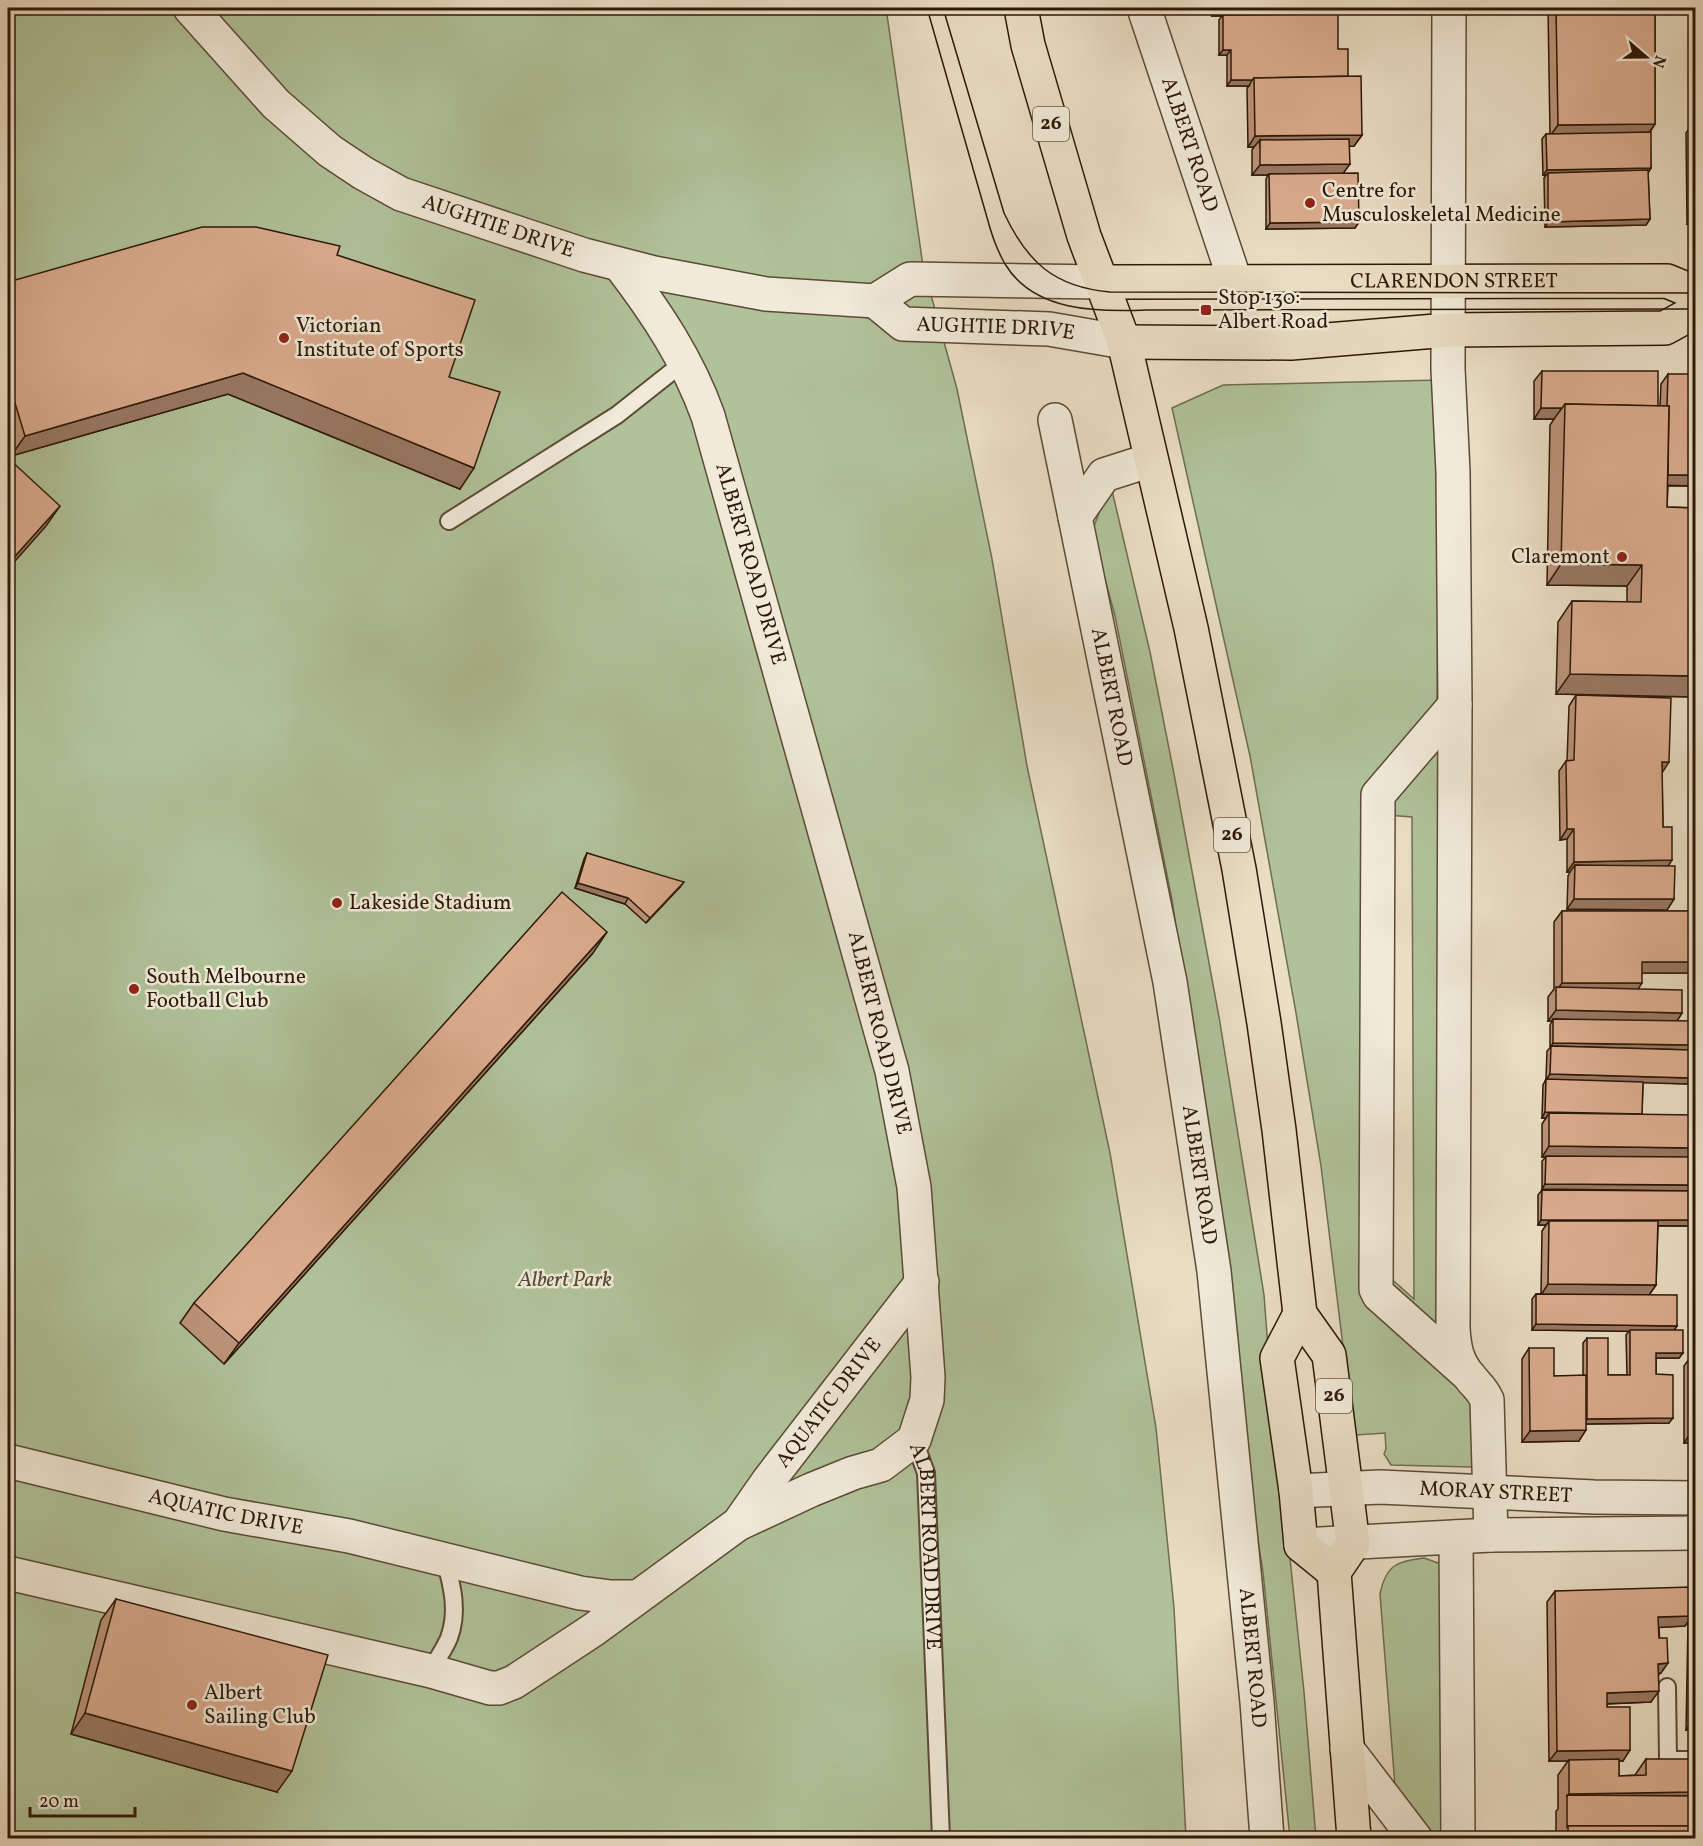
<svg xmlns="http://www.w3.org/2000/svg" width="1703" height="1846" font-family="Vollkorn,serif">
  <style>
    .green { fill: #b0c299; stroke: #6e6d50; stroke-width: 1.5 }
    .lines { fill: none; stroke-linecap: round; stroke-linejoin: round }
    .service-casing { stroke: #5c4a36; stroke-width: 20 }
    .minor-casing { stroke: #5c4a36; stroke-width: 36 }
    .tertiary-casing { stroke: #5c4a36; stroke-width: 36 }
    .primary-casing { stroke: #2c1807; stroke-width: 36 }
    .service { stroke: #f1ead9; stroke-width: 16 }
    .minor { stroke: #f1ead9; stroke-width: 33 }
    .tertiary { stroke: #f1ead9; stroke-width: 33 }
    .primary { stroke: #eadec4; stroke-width: 33 }
    .tram { stroke: #2c1807; stroke-width: 1.5 }
    .wall { fill: #bc947a; stroke: #2c1807; stroke-width: 1.5 }
    .shaded-wall { fill: #997863; stroke: #2c1807; stroke-width: 1.5 }
    .building { fill: #dbac8e; stroke: #2c1807; stroke-width: 1.5 }
    .poi-dot { fill: #8f2418; stroke: #f1ead9; stroke-width: 2 }
    .labels { text-anchor: middle; dominant-baseline: central; stroke-width: 5; stroke-linejoin: round; paint-order: stroke }
    .shield { fill: #f1ead9; stroke: #675746; stroke-width: 1.5 }
    .shield-label { font-size: 20px; font-weight: bold; fill: #2c1807 }
    .street-label { font-size: 21px; fill: #2c1807; stroke: #f1ead9 }
    .poi-label { font-size: 21px; fill: #2c1807; stroke: #f1ead9; text-anchor: start }
    .park-label { font-size: 21px; font-style: italic; fill: #544b33; stroke: #f1ead9 }
  </style>
  <rect width="100%" height="100%" fill="#eadec4"/>
  <filter id="stains"><feTurbulence type="fractalNoise" baseFrequency=".00333" numOctaves="4"/><feColorMatrix values="0 0 0 0 .2 0 0 0 0 .09 0 0 0 0 .02 0 0 0 .5 -.17"/></filter>
  <radialGradient id="worn" r=".72"><stop offset=".6" stop-color="#630" stop-opacity="0"/><stop offset="1" stop-color="#630" stop-opacity=".3"/></radialGradient>
  <g class="green">
    <path d="M8,8H886L923,266L957,389L992,559L1027,766L1110,1153L1156,1428L1174,1608L1186,1838H8Z"/>
    <path d="M1440,380L1437,703L1370,788L1366,1296L1475,1401V1457L1471,1467L1391,1465L1384,1454L1386,1449L1385,1433L1356,1435L1351,1412L1321,1166L1296,1013L1250,756L1172,408L1223,385Z"/>
    <path d="M1110,482L1150,652L1174,774L1219,1017L1264,1295L1275,1440L1286,1520L1304,1692L1316,1838H1290L1263,1572L1249,1482L1204,1114L1172,900L1115,616L1092,532Z"/>
    <path d="M1440,734L1439,1333L1387,1292V1275L1414,1299L1412,817L1387,815L1384,810Z"/>
    <path d="M1424,1558L1438,1563L1444,1570L1442,1838H1437L1403,1800L1395,1786L1380,1594C1386,1565 1397,1561 1424,1558Z"/>
  </g>
  <g class="lines">
    <g class="service-casing">
      <g id="service">
        <path d="M449,521L617,415L684,362"/>
        <path id="s1" d="M914,1440L926,1473L941,1838"/>
        <path d="M431,1671C436,1660 444,1650 449,1638C459,1611 452,1586 445,1559"/>
        <path d="M1667,1687L1668,1760H1696"/>
      </g>
    </g>
    <g class="minor-casing">
      <g id="minor">
        <path id="s2" d="M190,8L276,104L330,151L363,173L401,194L584,255L654,273L766,294L875,301L910,279L1102,282"/>
        <path id="s3" d="M1144,8L1235,281"/>
        <path d="M1449,8L1448,369L1453,472L1455,705L1453,1328C1454,1347 1457,1363 1470,1377C1476,1385 1483,1390 1487,1400L1491,1535"/>
        <path id="s4" d="M875,301L903,324L1049,329L1124,342"/>
        <path d="M1055,420L1075,517"/>
        <path id="s5" d="M1151,460L1104,475L1075,517L1170,982L1214,1271L1257,1702L1267,1838"/>
        <path d="M1455,705L1378,795L1376,1289L1379,1295L1464,1371"/>
        <path id="s6" d="M8,1461L224,1514L349,1536L580,1593L611,1597H636"/>
        <path id="s7" d="M739,1523L769,1480L922,1282"/>
        <path d="M1456,1537L1458,1838"/>
        <path d="M8,1573L431,1671L490,1688H499L514,1682L593,1630L738,1524L811,1490L853,1473L881,1465L914,1440L927,1400L928,1377L914,1187L892,1071L708,416C688,360 656,312 620,265"/>
        <path d="M1347,1749L1415,1838"/>
      </g>
    </g>
    <g class="tertiary-casing">
      <g id="tertiary">
        <path id="s8" d="M1296,1491L1380,1487L1594,1497L1696,1498"/>
        <path d="M1301,1545L1491,1535L1696,1533"/>
      </g>
    </g>
    <g class="primary-casing">
      <g id="primary">
        <path d="M1021,8L1028,45L1084,236L1124,342L1191,628L1239,869L1264,1023L1279,1130L1300,1314L1329,1355L1353,1544L1334,1572L1354,1838"/>
        <path id="s9" d="M1102,282L1667,281L1696,293"/>
        <path d="M1124,342L1291,343L1448,330L1665,328L1696,311"/>
        <path d="M1300,1314L1277,1358L1296,1491L1301,1545L1334,1572"/>
      </g>
    </g>
    <use href="#service" class="service"/>
    <use href="#minor" class="minor"/>
    <use href="#tertiary" class="tertiary"/>
    <use href="#primary" class="primary"/>
    <g class="tram">
      <path d="M927,8L988,221C992,236 997,250 1005,264C1034,312 1097,312 1146,310L1696,309"/>
      <path d="M943,8L1004,213C1027,262 1054,287 1110,292L1696,293"/>
    </g>
  </g>
  <g class="wall">
    <path d="M1212,8H1327L1323,14L1338,49L1348,76L1362,135L1354,146H1349L1344,173L1359,222L1355,228L1266,229V179L1268,175H1252V150L1254,147H1248L1247,88L1249,86H1227V55H1219V20L1222,16H1212Z"/>
    <path d="M1548,8H1655V124L1650,132L1651,168L1648,172L1650,219L1646,225L1545,227L1544,178L1546,175H1543L1542,139L1546,134H1550Z"/>
    <rect x="1693" y="8" width="2" height="111"/>
    <path d="M1690,127L1695,223L1687,224L1686,133Z"/>
    <path d="M337,255L449,377L460,489L228,394L11,456L8,446V282Z"/>
    <path d="M1542,371L1658,406H1660L1661,384L1668,374L1691,486H1668L1667,507L1695,508V697L1556,694L1558,622L1572,601L1627,602V586L1547,585L1550,425L1554,419H1534V381Z"/>
    <path d="M1576,695L1662,773L1663,827L1674,899L1667,910L1567,909L1568,876L1570,872H1567V839L1560,840L1559,771L1566,761H1567L1569,706Z"/>
    <path d="M587,853L680,887L646,923L625,904L575,888L584,859Z"/>
    <path d="M1562,911H1695V973H1642L1638,989L1682,1013L1677,1021L1692,1045L1689,1050L1687,1084L1643,1082L1642,1114L1694,1226H1658L1656,1285L1649,1295L1677,1326L1674,1330L1683,1353L1679,1358H1656V1374L1669,1423L1586,1424L1579,1441L1522,1442V1359L1529,1348L1554,1376H1583V1343L1587,1338L1608,1375H1627L1626,1335L1629,1331L1532,1330V1299L1536,1294H1541L1542,1231L1546,1225H1538V1195L1542,1190H1673L1542,1189V1161L1546,1157H1542V1124L1546,1118H1542L1543,1085L1546,1079L1547,1051L1550,1048V1025L1552,1021H1548V997L1554,989V922Z"/>
    <path d="M593,953L224,1364L180,1323L194,1303Z"/>
    <path d="M1695,1268V1319H1694Z"/>
    <path d="M1692,1355L1695,1443H1684V1366Z"/>
    <path d="M1555,1591L1692,1612L1695,1607V1730H1686L1688,1622L1685,1626L1659,1627L1661,1673L1659,1674L1651,1702L1607,1704V1707L1623,1761H1619V1776L1635,1775L1646,1759L1695,1839H1556V1811L1558,1809V1775L1568,1761H1549L1547,1602Z"/>
    <path d="M116,1599L277,1792L71,1734L101,1620Z"/>
  </g>
  <g class="shaded-wall">
    <path d="M1327,9L1323,14L1212,16L1216,11Z"/>
    <path d="M1223,50H1231L1227,55H1219Z"/>
    <path d="M1231,80H1252L1249,86H1227Z"/>
    <path d="M1655,124L1648,134L1550,136L1558,125Z"/>
    <path d="M1362,135L1354,146L1260,147V140L1254,147H1248L1255,136Z"/>
    <path d="M1350,164L1342,175L1269,174L1268,175H1252L1260,165Z"/>
    <path d="M1651,168L1648,173H1548L1546,175H1543L1547,170Z"/>
    <path d="M1691,218H1695V223L1687,224Z"/>
    <path d="M1650,219L1646,225L1545,227L1548,222Z"/>
    <path d="M1359,222L1355,228L1266,229L1270,223Z"/>
    <path d="M243,373L474,468L460,489L228,394L11,456L25,436Z"/>
    <path d="M1541,408H1562L1554,419H1534Z"/>
    <path d="M1666,475H1695V479L1691,486L1658,485Z"/>
    <path d="M60,506L46,526L8,569V564Z"/>
    <path d="M1561,564L1642,565L1627,586L1547,585Z"/>
    <path d="M1570,674L1695,676V697L1556,694Z"/>
    <path d="M1662,762H1669L1662,773Z"/>
    <path d="M1567,829H1574L1567,839L1560,840Z"/>
    <path d="M1672,860L1665,871L1575,865L1570,872H1567L1574,862Z"/>
    <path d="M684,882L680,887L646,923L650,918Z"/>
    <path d="M578,883L628,898L625,904L575,888Z"/>
    <path d="M1574,899H1674L1667,910L1567,909Z"/>
    <path d="M607,932L593,953L224,1364L239,1343Z"/>
    <path d="M1642,962H1695V973H1635Z"/>
    <path d="M1562,983H1642L1635,994L1556,991Z"/>
    <path d="M1556,1010L1682,1013L1675,1024L1553,1019L1552,1021H1548Z"/>
    <path d="M1553,1043L1692,1045L1688,1050L1551,1046Z"/>
    <path d="M1550,1074L1691,1078L1687,1084L1546,1080Z"/>
    <path d="M1545,1112L1642,1115L1549,1113L1546,1118H1542Z"/>
    <path d="M1549,1146L1695,1148V1159L1542,1157Z"/>
    <path d="M1545,1184L1695,1185V1191L1542,1189Z"/>
    <path d="M1541,1220H1695V1224L1694,1226L1549,1225V1221L1546,1225H1538Z"/>
    <path d="M1548,1284L1656,1285L1649,1295H1541Z"/>
    <path d="M1536,1324L1677,1326L1673,1332L1532,1330Z"/>
    <path d="M1656,1353H1683L1679,1358H1652Z"/>
    <path d="M1673,1418L1669,1423L1583,1424L1587,1419Z"/>
    <path d="M1586,1430L1579,1441L1522,1442L1530,1431Z"/>
    <path d="M1691,1432H1695V1443H1684Z"/>
    <path d="M1692,1616L1685,1626L1651,1628L1658,1617Z"/>
    <path d="M1668,1663L1661,1673L1651,1675L1658,1664Z"/>
    <path d="M1659,1691L1651,1702L1600,1704L1607,1693Z"/>
    <path d="M85,1713L292,1771L277,1792L71,1734Z"/>
    <path d="M1693,1720H1695V1730H1686Z"/>
    <path d="M1630,1750L1623,1761H1569V1760L1568,1761H1549L1557,1751Z"/>
    <path d="M1695,1792V1796H1567L1569,1794Z"/>
  </g>
  <g class="building">
    <path d="M1216,8H1327V9L1216,11Z"/>
    <path d="M1556,8H1655V124L1558,125Z"/>
    <path d="M1338,14V49H1348V76L1254,78L1252,80H1231V50H1223V15Z"/>
    <path d="M1361,76L1362,135L1255,136L1254,78Z"/>
    <path d="M1690,127H1695V218H1691Z"/>
    <path d="M1651,132V168L1547,170L1546,134Z"/>
    <path d="M1349,139L1350,164L1260,165V140Z"/>
    <path d="M1648,170L1650,219L1548,222V173Z"/>
    <path d="M1358,173L1359,222L1270,223L1269,174Z"/>
    <path d="M202,227H256L340,246L337,255L475,300L449,377L500,392L474,468L243,373L25,436L8,380V282Z"/>
    <path d="M1542,371H1658V406L1565,404L1562,408H1541Z"/>
    <path d="M1668,374H1695V475H1668L1669,406H1667Z"/>
    <path d="M1565,404L1669,406L1667,507L1695,508V676L1570,674L1572,601L1641,602L1642,565L1561,564Z"/>
    <path d="M8,458L60,506L8,564Z"/>
    <path d="M1576,695L1671,698L1669,762H1662L1663,827H1672V860L1574,862V829H1567L1566,761L1574,760Z"/>
    <path d="M587,853L684,882L650,918L628,898L578,883Z"/>
    <path d="M1575,865L1675,866L1674,899H1574Z"/>
    <path d="M562,892L607,932L239,1343L194,1303Z"/>
    <path d="M1562,911H1695V962H1642V983H1562Z"/>
    <path d="M1556,987L1682,990V1013L1556,1010Z"/>
    <path d="M1553,1019L1692,1021V1045L1553,1043Z"/>
    <path d="M1551,1046L1692,1050L1691,1078L1550,1074Z"/>
    <path d="M1546,1079L1643,1082L1642,1114L1545,1112Z"/>
    <path d="M1549,1113L1695,1115V1148L1549,1146Z"/>
    <path d="M1546,1156L1695,1157V1185L1545,1184Z"/>
    <path d="M1542,1190L1695,1191V1220H1541Z"/>
    <path d="M1549,1221H1658L1656,1285L1548,1284Z"/>
    <path d="M1536,1294L1677,1295V1326L1536,1324Z"/>
    <path d="M1630,1330H1683V1353H1656V1374L1673,1375V1418L1587,1419V1338H1608V1375H1630Z"/>
    <path d="M1529,1348H1554V1376L1586,1375V1430L1530,1431Z"/>
    <path d="M1692,1355H1695V1432H1691Z"/>
    <path d="M1691,1587L1692,1616L1658,1617L1659,1638H1667L1668,1663L1658,1664L1659,1691L1607,1693V1707H1630V1750L1557,1751L1555,1591Z"/>
    <path d="M116,1599L328,1655L292,1771L85,1713Z"/>
    <path d="M1695,1607V1720H1693Z"/>
    <path d="M1619,1759V1776L1646,1775V1759H1695V1792L1569,1794V1760Z"/>
    <path d="M1567,1795L1695,1796V1826H1568L1567,1827Z"/>
    <rect x="1568" y="1826" width="127" height="13"/>
  </g>
  <g class="poi-dot">
    <circle cx="1310" cy="203" r="6"/>
    <rect x="1200" y="304" width="12" height="12" rx="3"/>
    <circle cx="284" cy="338" r="6"/>
    <circle cx="1622" cy="557" r="6"/>
    <circle cx="337" cy="903" r="6"/>
    <circle cx="134" cy="989" r="6"/>
    <circle cx="192" cy="1705" r="6"/>
  </g>
  <g class="labels">
    <g class="shield">
      <rect x="1033" y="107" width="36" height="34" rx="4.5"/>
      <rect x="1214" y="818" width="36" height="34" rx="4.5"/>
      <rect x="1316" y="1379" width="36" height="34" rx="4.5"/>
    </g>
    <g class="shield-label">
      <text x="1051" y="124">26</text>
      <text x="1232" y="835">26</text>
      <text x="1334" y="1396">26</text>
    </g>
    <g class="street-label">
      <text stroke="none"><textPath href="#s3" startOffset="144">ALBERT ROAD</textPath></text>
      <text stroke="none"><textPath href="#s2" startOffset="386">AUGHTIE DRIVE</textPath></text>
      <text stroke="none"><textPath href="#s9" startOffset="352">CLARENDON STREET</textPath></text>
      <text stroke="none"><textPath href="#s4" startOffset="129">AUGHTIE DRIVE</textPath></text>
      <text transform="translate(750 564) rotate(74)">ALBERT ROAD DRIVE</text>
      <text stroke="none"><textPath href="#s5" startOffset="284">ALBERT ROAD</textPath></text>
      <text transform="translate(879 1033) rotate(76)">ALBERT ROAD DRIVE</text>
      <text stroke="none"><textPath href="#s5" startOffset="770">ALBERT ROAD</textPath></text>
      <text stroke="none"><textPath href="#s7" startOffset="150">AQUATIC DRIVE</textPath></text>
      <text stroke="none"><textPath href="#s8" startOffset="200">MORAY STREET</textPath></text>
      <text stroke="none"><textPath href="#s6" startOffset="224">AQUATIC DRIVE</textPath></text>
      <text stroke="none"><textPath href="#s1" startOffset="108">ALBERT ROAD DRIVE</textPath></text>
      <text stroke="none"><textPath href="#s5" startOffset="1256">ALBERT ROAD</textPath></text>
    </g>
    <g class="poi-label">
      <text x="1322" y="191">Centre for<tspan x="1322" dy="24">Musculoskeletal Medicine</tspan></text>
      <text x="1218" y="298">Stop 130:<tspan x="1218" dy="24">Albert Road</tspan></text>
      <text x="296" y="326">Victorian<tspan x="296" dy="24">Institute of Sports</tspan></text>
      <text x="1610" y="557" text-anchor="end">Claremont</text>
      <text x="349" y="903">Lakeside Stadium</text>
      <text x="146" y="977">South Melbourne<tspan x="146" dy="24">Football Club</tspan></text>
      <text x="204" y="1693">Albert<tspan x="204" dy="24">Sailing Club</tspan></text>
    </g>
    <g class="park-label">
      <text x="565" y="1280">Albert Park</text>
    </g>
  </g>
  <rect width="1703" height="1846" fill="none" stroke="#eadec4" stroke-width="30"/>
  <rect x="9" y="9" width="1685" height="1828" fill="none" stroke="#2c1807" stroke-width="3"/>
  <rect x="15" y="15" width="1673" height="1816" fill="none" stroke="#2c1807" stroke-width="1.5"/>
  <g transform="translate(1646 57) rotate(110)" stroke="#f1ead9" stroke-width="4.5" paint-order="stroke">
  <path d="M0-4.5L10 22L0 15L-10 22Z" fill="#2c1807"/>
  <text y="-9" font-size="16" font-weight="bold" text-anchor="middle" fill="#2c1807">N</text>
  </g>
  <path d="M30 1807v9h105v-9" fill="none" stroke="#2c1807" stroke-width="3"/>
  <text x="39" y="1807" font-size="18" fill="#2c1807" stroke="#f1ead9" stroke-width="4.5" paint-order="stroke">20 m</text>
  <rect width="100%" height="100%" filter="url(#stains)"/>
  <rect width="100%" height="100%" fill="url(#worn)"/>
</svg>
